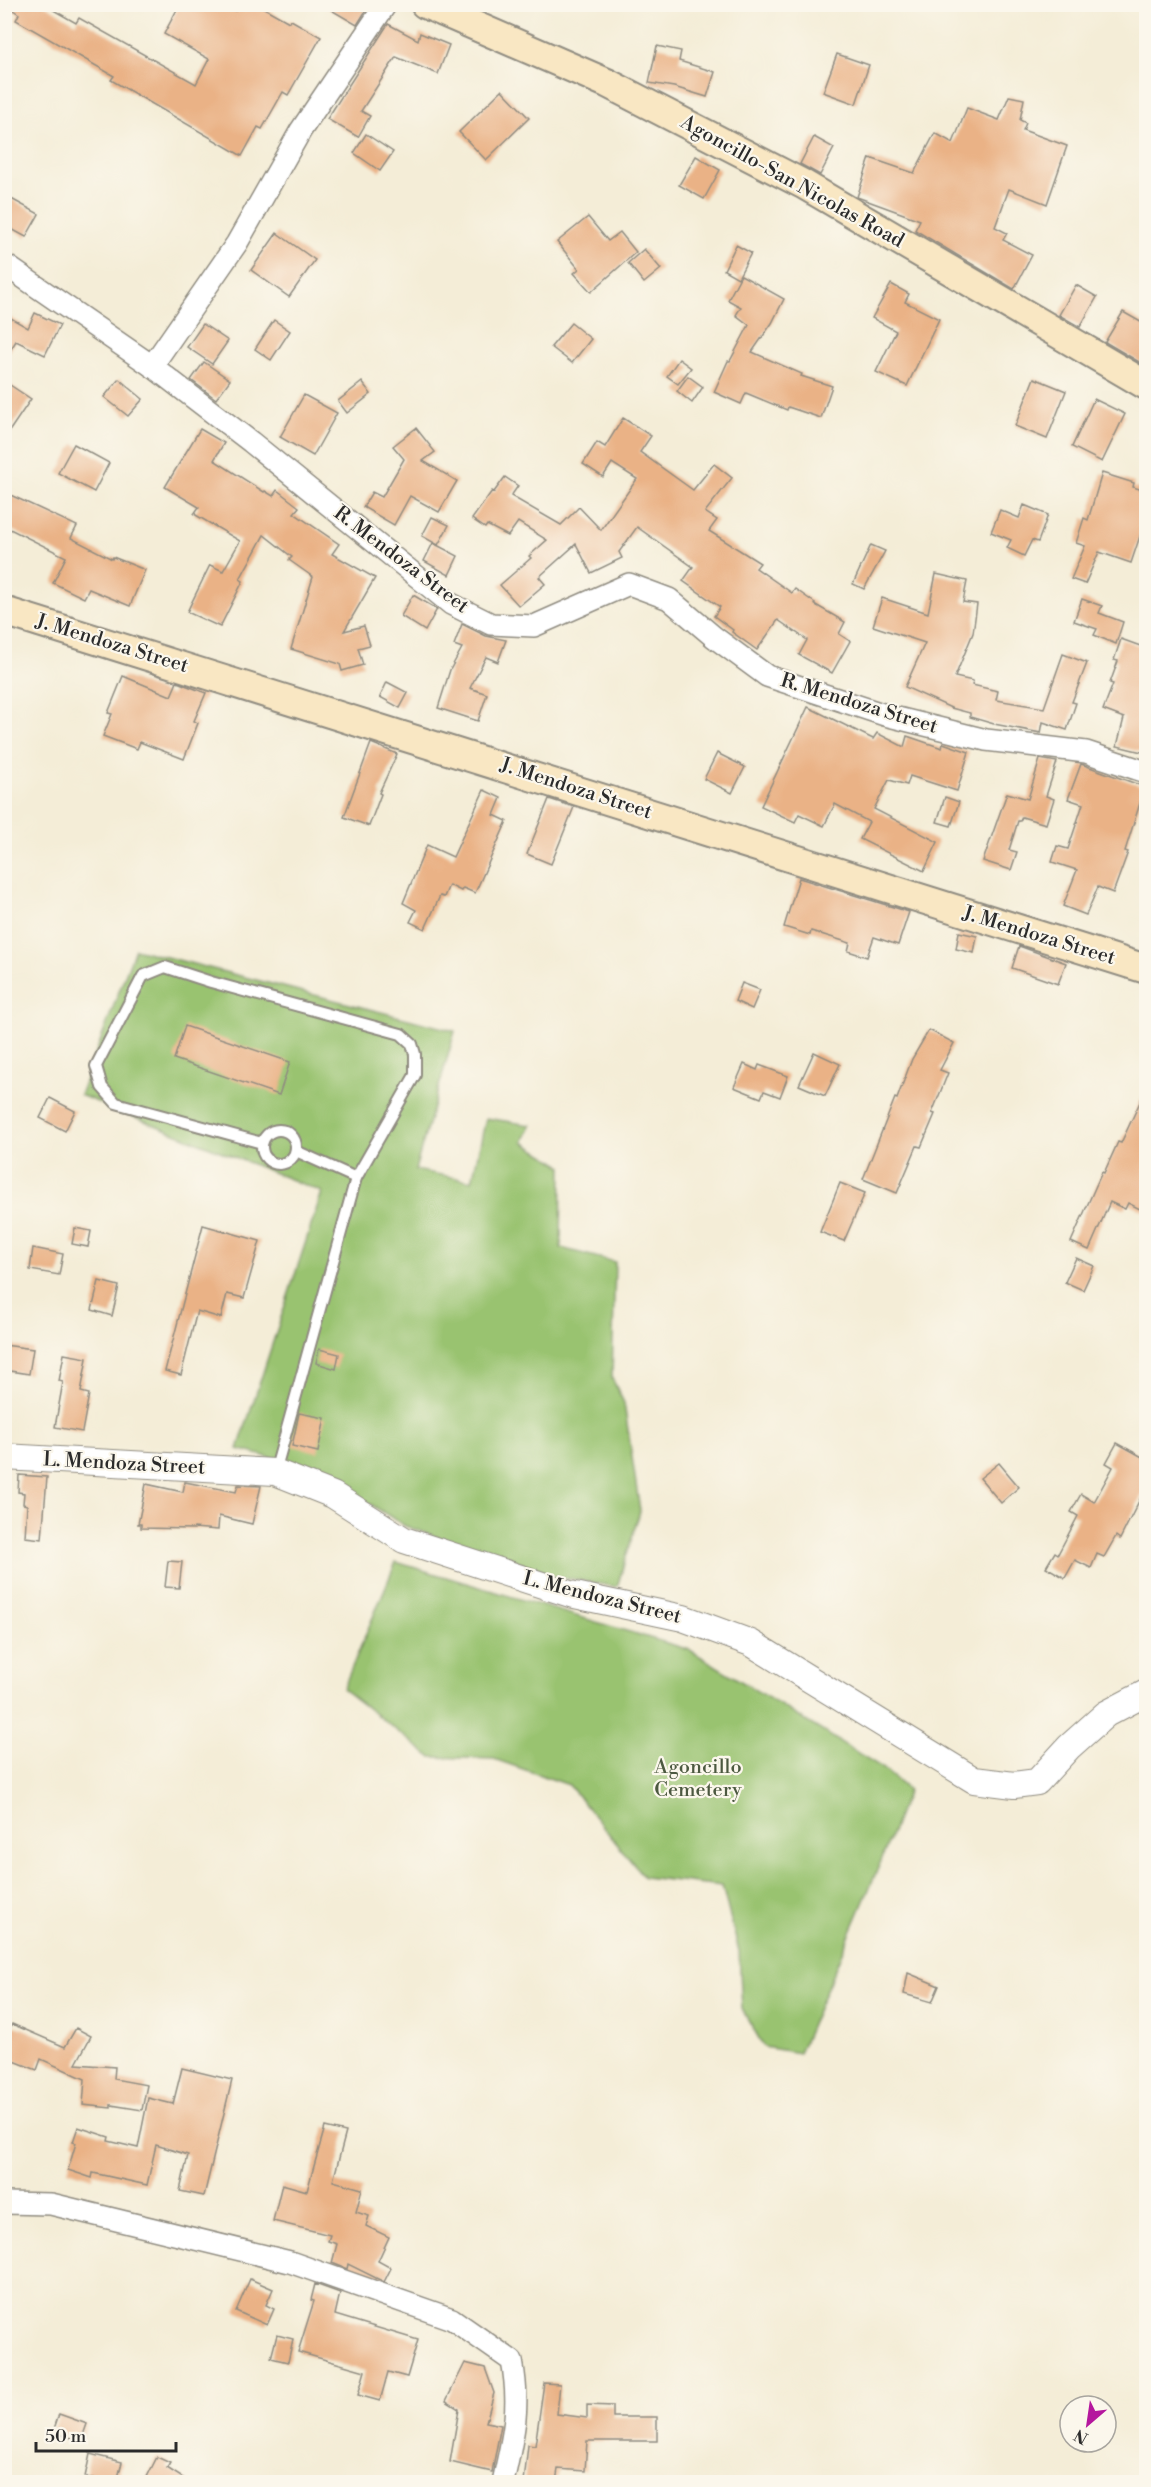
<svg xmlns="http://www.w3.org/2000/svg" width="1151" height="2487" font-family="'Libre Bodoni',serif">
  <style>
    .green { fill: #99c370; stroke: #62774e; stroke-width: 1.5 }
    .building { fill: #eab286 }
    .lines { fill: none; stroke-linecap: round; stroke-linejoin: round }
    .service-casing { stroke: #908c81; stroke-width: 14 }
    .minor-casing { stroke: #908c81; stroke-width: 24 }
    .tertiary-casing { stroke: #908c81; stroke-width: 28 }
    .secondary-casing { stroke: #908c81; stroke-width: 32 }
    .service { stroke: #fff; stroke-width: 10 }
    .minor { stroke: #fff; stroke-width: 21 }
    .tertiary { stroke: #fff; stroke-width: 26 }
    .secondary { stroke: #f9e7c3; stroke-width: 28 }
    .labels { text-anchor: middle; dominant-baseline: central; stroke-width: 4.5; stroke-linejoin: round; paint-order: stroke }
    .street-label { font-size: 20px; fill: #2b2b2b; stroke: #fbf7ec }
    .park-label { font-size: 20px; fill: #4c5940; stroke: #fbf7ec }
  </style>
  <rect width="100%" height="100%" fill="#fbf7ec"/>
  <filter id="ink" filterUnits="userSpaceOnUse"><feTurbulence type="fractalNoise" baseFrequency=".0167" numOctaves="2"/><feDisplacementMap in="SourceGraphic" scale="12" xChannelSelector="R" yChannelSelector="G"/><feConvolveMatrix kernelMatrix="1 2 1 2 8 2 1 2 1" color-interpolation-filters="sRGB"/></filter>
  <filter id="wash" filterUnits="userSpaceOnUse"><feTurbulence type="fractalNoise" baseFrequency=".008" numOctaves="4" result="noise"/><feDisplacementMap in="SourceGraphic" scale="24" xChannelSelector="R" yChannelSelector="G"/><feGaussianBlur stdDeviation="1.35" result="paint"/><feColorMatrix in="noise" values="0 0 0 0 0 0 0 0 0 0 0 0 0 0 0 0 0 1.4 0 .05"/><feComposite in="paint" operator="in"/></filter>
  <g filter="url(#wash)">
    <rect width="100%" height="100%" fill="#f4edd7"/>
    <g class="green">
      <path d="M135,949L455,1031L415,1170L472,1181L486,1118L531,1125L523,1142L562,1166L561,1248L615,1262L612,1378L624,1403L640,1511L617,1587L545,1574L405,1526L316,1470L238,1449L322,1192L80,1095Z"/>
      <path d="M396,1562L690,1650L881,1767L908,1790L881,1861L799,2053L764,2047L742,2009L739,1951L722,1886L644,1877L569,1785L494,1759L431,1757L343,1689Z"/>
    </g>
    <g id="blocks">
      <g class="building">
        <path d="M4,4H43L76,23L79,18L196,84L209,59L164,34L180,4H224L236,11L239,4H257L289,22L291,20L321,37L288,95L283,92L262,129L258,127L242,156L111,80L114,76L16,20L19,14Z"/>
        <path d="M321,4H370L357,25Z"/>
        <path d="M388,24L418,40L420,33L449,45L438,74L396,57L361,111L370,116L358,137L327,119Z"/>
        <path d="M657,46L681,51L679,61L715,72L707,97L674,87L649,83Z"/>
        <path d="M837,54L869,65L856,104L823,92Z"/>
        <path d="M502,90L529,118L486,160L459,132Z"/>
        <path d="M1009,96L1024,99L1020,120L1026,123L1023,130L1067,146L1047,204L1009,189L995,227L1007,233L1003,240L1032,255L1014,289L915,230L920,220L857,197L870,158L914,173L935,133L953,143L967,108L999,120Z"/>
        <path d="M366,134L393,152L380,171L354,153Z"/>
        <path d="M814,137L834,148L820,175L800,164Z"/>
        <path d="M696,156L720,170L704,199L679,185Z"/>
        <path d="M4,195L39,214L26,237L4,225Z"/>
        <path d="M588,217L608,241L620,232L636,252L591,292L574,273L579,269L557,242Z"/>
        <path d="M277,233L315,260L289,297L251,270Z"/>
        <path d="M736,245L751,253L738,278L724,270Z"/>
        <path d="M644,249L661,269L644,283L628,263Z"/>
        <path d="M741,275L784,299L772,323L752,352L802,374L801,376L832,386L821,418L788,407L787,410L746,393L741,404L714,392L728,361H730L749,325L736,315L741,307L728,300Z"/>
        <path d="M891,284L909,294L905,302L939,319L907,386L876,372L896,331L872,318Z"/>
        <path d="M1076,285L1097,297L1080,327L1059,315Z"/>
        <path d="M1123,312L1146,325V366L1105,342Z"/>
        <path d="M35,313L60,325L45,355L16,341L4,360V314L28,328Z"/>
        <path d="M274,320L290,331L271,360L255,349Z"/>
        <path d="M571,323L591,339L572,363L551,347Z"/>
        <path d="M203,324L228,341L212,364L187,347Z"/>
        <path d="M679,359L691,368L678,384L667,376Z"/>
        <path d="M204,362L230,380L216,399L191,380Z"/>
        <path d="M688,376L703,387L692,403L677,391Z"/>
        <path d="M1034,378L1066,391L1047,439L1015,426Z"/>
        <path d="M119,379L143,399L128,416L104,397Z"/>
        <path d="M4,381L31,399L4,439Z"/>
        <path d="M362,382L371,394L347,413L338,401Z"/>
        <path d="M304,395L337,413L313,456L280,437Z"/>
        <path d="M1094,399L1125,414L1102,462L1072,447Z"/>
        <path d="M623,418L651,436L640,452L693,490L714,464L732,478L705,512L717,520L709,531L760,563L756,568L792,593L795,589L815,603L814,604L845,622L839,634L850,641L832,673L799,655L807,640L778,620L757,650L732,632L733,630L714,616L720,607L683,581L693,567L637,527L619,552L622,558L591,573L576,544L539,577L545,584L519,606L500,585L531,558L529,556L547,540L518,522L508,536L487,525L485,528L472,519L492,491L494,492L505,477L518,486L511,496L561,525L579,507L601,530L637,479L612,463L603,477L583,464L597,442L605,447Z"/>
        <path d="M416,428L435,452L423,461L457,481L439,512L410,496L394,525L363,507L372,492L382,497L404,459L393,446Z"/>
        <path d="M200,429L224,443L214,460L264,492L265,491L273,496L277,490L299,507L294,513L339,544L332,554L375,578L344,631L364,626L370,645L358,648L363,665L342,671L340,664L291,649L313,577L289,560L292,557L264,535L240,579L243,581L220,627L187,612L210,565L223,571L240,541L194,514L199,507L165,487Z"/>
        <path d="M74,444L109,463L94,492L58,473Z"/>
        <path d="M1102,473L1134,483L1133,487L1146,491V518L1131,563L1099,552L1085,584L1071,579L1085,546L1076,543L1084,518L1088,520Z"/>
        <path d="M4,492L77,526L71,538L112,559L113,557L145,570L130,606L89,589L84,598L53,583L66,557L4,526Z"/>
        <path d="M1024,505L1048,515L1038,542L1032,540L1024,556L1007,548L1011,540L991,532L1000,510L1019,518Z"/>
        <path d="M432,517L449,525L438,545L422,536Z"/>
        <path d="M433,543L458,556L449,575L424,561Z"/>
        <path d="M871,545L885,551L864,589L853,584Z"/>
        <path d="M936,574L967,581L963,602L977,604L973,633L955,677L973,681L972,685L998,691L996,700L1044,708L1063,654L1087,663L1072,702L1076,703L1067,730L1043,722L1041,733L994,724L970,717V713L951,708L905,687L925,643L873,626L882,598L928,613Z"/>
        <path d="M413,595L437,609L425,631L401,616Z"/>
        <path d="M1082,599L1102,606L1099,613L1123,622L1116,644L1094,635L1097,629L1074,621Z"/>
        <path d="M462,624L486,636L506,640L498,662L486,657L470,688L487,694L478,721L438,708L450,670L462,648L454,645Z"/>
        <path d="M1121,639L1146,648V753L1117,746L1124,718L1103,710L1113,684L1110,683L1118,661L1114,660Z"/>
        <path d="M123,676L171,696L177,682L206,693L194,721L198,723L184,759L140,742L137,749L103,736L112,714L108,713Z"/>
        <path d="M387,682L408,693L400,708L380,697Z"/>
        <path d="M808,707L873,739L877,733L904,747L907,736L942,748L943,743L969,752L957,791L910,776L907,785L889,780L874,809L938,842L924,871L860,839L869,822L835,804L824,826L799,814L795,822L761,806Z"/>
        <path d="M371,743L397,754L379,793L381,794L369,826L344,817Z"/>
        <path d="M717,753L745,767L732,793L704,779Z"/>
        <path d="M1040,759L1057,762L1046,796L1054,799L1046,824L1022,817L1020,821H1018L1009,850L1017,852L1011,870L983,861L1007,793L1028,799Z"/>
        <path d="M1081,764L1145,787L1125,851L1128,852L1113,893L1098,887L1086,915L1063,906L1077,870L1052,862L1057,846L1068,849L1083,804L1068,799Z"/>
        <path d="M484,790L501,798L494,815L507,821L475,893L463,888L461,891L449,885L444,897L440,896L425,929L410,922L416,910L403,903L427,845L453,857Z"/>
        <path d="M945,797L959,802L951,826L937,822Z"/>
        <path d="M549,799L574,807L551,864L527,854Z"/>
        <path d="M799,878L909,912L898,945L874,937L867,957L848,951L850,943L811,931L810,935L784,927Z"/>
        <path d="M959,932L977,936L974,953L956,949Z"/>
        <path d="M1019,946L1066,963L1058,984L1012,968Z"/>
        <path d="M742,983L760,990L752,1009L735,1001Z"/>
        <path d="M185,1026L290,1062L279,1095L174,1059Z"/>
        <path d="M929,1030L954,1043L940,1070L948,1073L932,1113L935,1114L921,1147L917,1146L897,1193L863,1179L895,1098L897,1099L912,1059Z"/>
        <path d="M814,1052L840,1064L825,1096L799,1085Z"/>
        <path d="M744,1064L757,1070L759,1065L788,1076L780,1097L764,1091L761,1098L734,1087Z"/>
        <path d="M1146,1089V1212L1128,1203L1125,1209L1110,1202L1089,1250L1071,1242L1102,1172L1104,1173L1118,1142L1121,1143Z"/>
        <path d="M50,1098L75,1111L65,1131L40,1118Z"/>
        <path d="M840,1183L865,1193L844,1241L820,1232Z"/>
        <path d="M203,1225L260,1241L244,1298L227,1294L221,1318L197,1311L181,1375L165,1371Z"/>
        <path d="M75,1228L91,1231L88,1247L72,1244Z"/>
        <path d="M33,1248L63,1254L59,1275L30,1270Z"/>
        <path d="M1076,1258L1094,1266L1083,1290L1065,1282Z"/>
        <path d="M99,1281L119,1286L112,1316L92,1310Z"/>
        <path d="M4,1345L33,1349L29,1374L4,1370Z"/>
        <path d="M319,1349L339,1354L336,1369L316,1363Z"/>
        <path d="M64,1354L87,1358L81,1392L89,1394L82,1432L55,1427L63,1382L59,1381Z"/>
        <path d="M299,1413L325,1418L318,1452L292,1446Z"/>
        <path d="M1117,1443L1146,1459V1487L1120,1539L1116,1536L1104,1557L1097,1554L1091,1568L1075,1560L1065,1578L1046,1567L1055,1552L1058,1554L1078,1516L1071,1512L1081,1494L1094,1502L1113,1467L1106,1463Z"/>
        <path d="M999,1463L1019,1487L1001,1503L980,1478Z"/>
        <path d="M19,1475L47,1477L42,1539L25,1537L27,1505L23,1504L24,1493L18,1492Z"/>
        <path d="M185,1482L236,1492L238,1485L261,1486L252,1524L219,1516L218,1530L194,1528V1529L141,1528V1524H138L146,1484L183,1492Z"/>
        <path d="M168,1561L182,1562L179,1588L165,1587Z"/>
        <path d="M908,1973L939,1986L932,2002L904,1994Z"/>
        <path d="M12,2024L65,2047L76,2028L91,2036L76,2064L115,2067L114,2079L147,2085L142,2110L111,2105V2108L83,2105L85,2079L41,2059L37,2070L4,2057V2041Z"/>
        <path d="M182,2068L232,2080L204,2196L180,2191L188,2155L156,2145L147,2185L93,2173L92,2178L68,2170L76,2143L73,2142L78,2127L109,2137L108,2141L138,2148L148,2098L173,2104Z"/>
        <path d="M325,2127L346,2132L333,2181L362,2189L356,2212L369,2216L366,2226L389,2237L378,2261L391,2268L384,2282L348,2264L347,2269L332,2263L337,2244L328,2241L330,2235L273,2221L282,2184L307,2191Z"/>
        <path d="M250,2279L273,2289L266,2305L274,2309L267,2325L236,2311Z"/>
        <path d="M315,2284L340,2293L335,2315L418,2340L407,2377L388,2372L380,2401L358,2395L365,2371L298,2352L314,2301L311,2300Z"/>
        <path d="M277,2335L293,2339L288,2362L271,2358Z"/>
        <path d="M465,2363L485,2368L494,2393L486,2422L501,2425L492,2472L450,2462L459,2409L446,2401Z"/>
        <path d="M544,2383L560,2384L557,2414L587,2418V2405L613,2406V2417H657V2441H587L585,2471L558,2469L556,2482H524L528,2445L535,2446Z"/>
        <path d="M59,2414L87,2424L81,2441L53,2432Z"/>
        <path d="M90,2454L122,2462L117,2482L85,2477Z"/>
        <path d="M157,2457L170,2463L167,2468L189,2482H158L147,2477Z"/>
      </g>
    </g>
  </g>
  <g filter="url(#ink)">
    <use href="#blocks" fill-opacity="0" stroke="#908c81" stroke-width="1.5"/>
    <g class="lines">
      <g class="service-casing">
        <g id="service">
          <circle cx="279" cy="1147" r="17"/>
          <path d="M262,1143L116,1103L102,1087L96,1066L143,976L165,967L211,982L401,1034L412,1044L415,1054V1075L356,1178L275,1472"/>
          <path d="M296,1151L356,1178"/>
        </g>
      </g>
      <g class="minor-casing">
        <g id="minor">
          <path d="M4,264L152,366L251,442L451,604L491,624L534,626L629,584L669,599L714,637L767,676L885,715L986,740L1086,752L1146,772"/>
          <path d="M152,366L237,243L301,130L386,4"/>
          <path d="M4,2203L51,2204L290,2262L452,2319L512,2361C521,2408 513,2437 503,2482"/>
        </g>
      </g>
      <g class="tertiary-casing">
        <path id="tertiary" d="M4,1457L275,1472L333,1495L404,1540L570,1594L683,1618L751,1643L974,1780L1014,1785L1037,1782L1069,1747L1106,1714L1146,1693"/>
      </g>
      <g class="secondary-casing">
        <g id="secondary">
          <path d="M425,4L607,83L803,184L1146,385"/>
          <path d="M4,611L1146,969"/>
        </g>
      </g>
      <use href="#service" class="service"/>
      <use href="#minor" class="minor"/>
      <use href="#tertiary" class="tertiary"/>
      <use href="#secondary" class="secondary"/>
    </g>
  </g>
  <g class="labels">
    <g class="street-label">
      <text transform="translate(792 182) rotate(29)">Agoncillo-San Nicolas Road</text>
      <text transform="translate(401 560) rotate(37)">R. Mendoza Street</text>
      <text transform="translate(112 644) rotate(17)">J. Mendoza Street</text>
      <text transform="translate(859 704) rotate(17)">R. Mendoza Street</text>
      <text transform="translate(576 789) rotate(18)">J. Mendoza Street</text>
      <text transform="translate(1039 936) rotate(17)">J. Mendoza Street</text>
      <text transform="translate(124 1464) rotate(3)">L. Mendoza Street</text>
      <text transform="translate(602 1598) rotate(14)">L. Mendoza Street</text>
    </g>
    <g class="park-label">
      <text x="698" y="1767">Agoncillo<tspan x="698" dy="23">Cemetery</tspan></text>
    </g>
  </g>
  <rect width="1151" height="2487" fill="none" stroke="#fbf7ec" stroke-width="24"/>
  <g transform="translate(1088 2424) rotate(209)"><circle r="28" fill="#fbf7ec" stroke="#a8a59f" stroke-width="1.5"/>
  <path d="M0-4.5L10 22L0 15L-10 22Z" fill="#b5179e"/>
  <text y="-9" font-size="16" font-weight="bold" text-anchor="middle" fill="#2b2b2b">N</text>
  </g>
  <path d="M36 2442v9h140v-9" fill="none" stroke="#2b2b2b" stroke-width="3"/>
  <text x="45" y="2442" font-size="18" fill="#2b2b2b" stroke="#fbf7ec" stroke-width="4.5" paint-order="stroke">50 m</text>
</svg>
